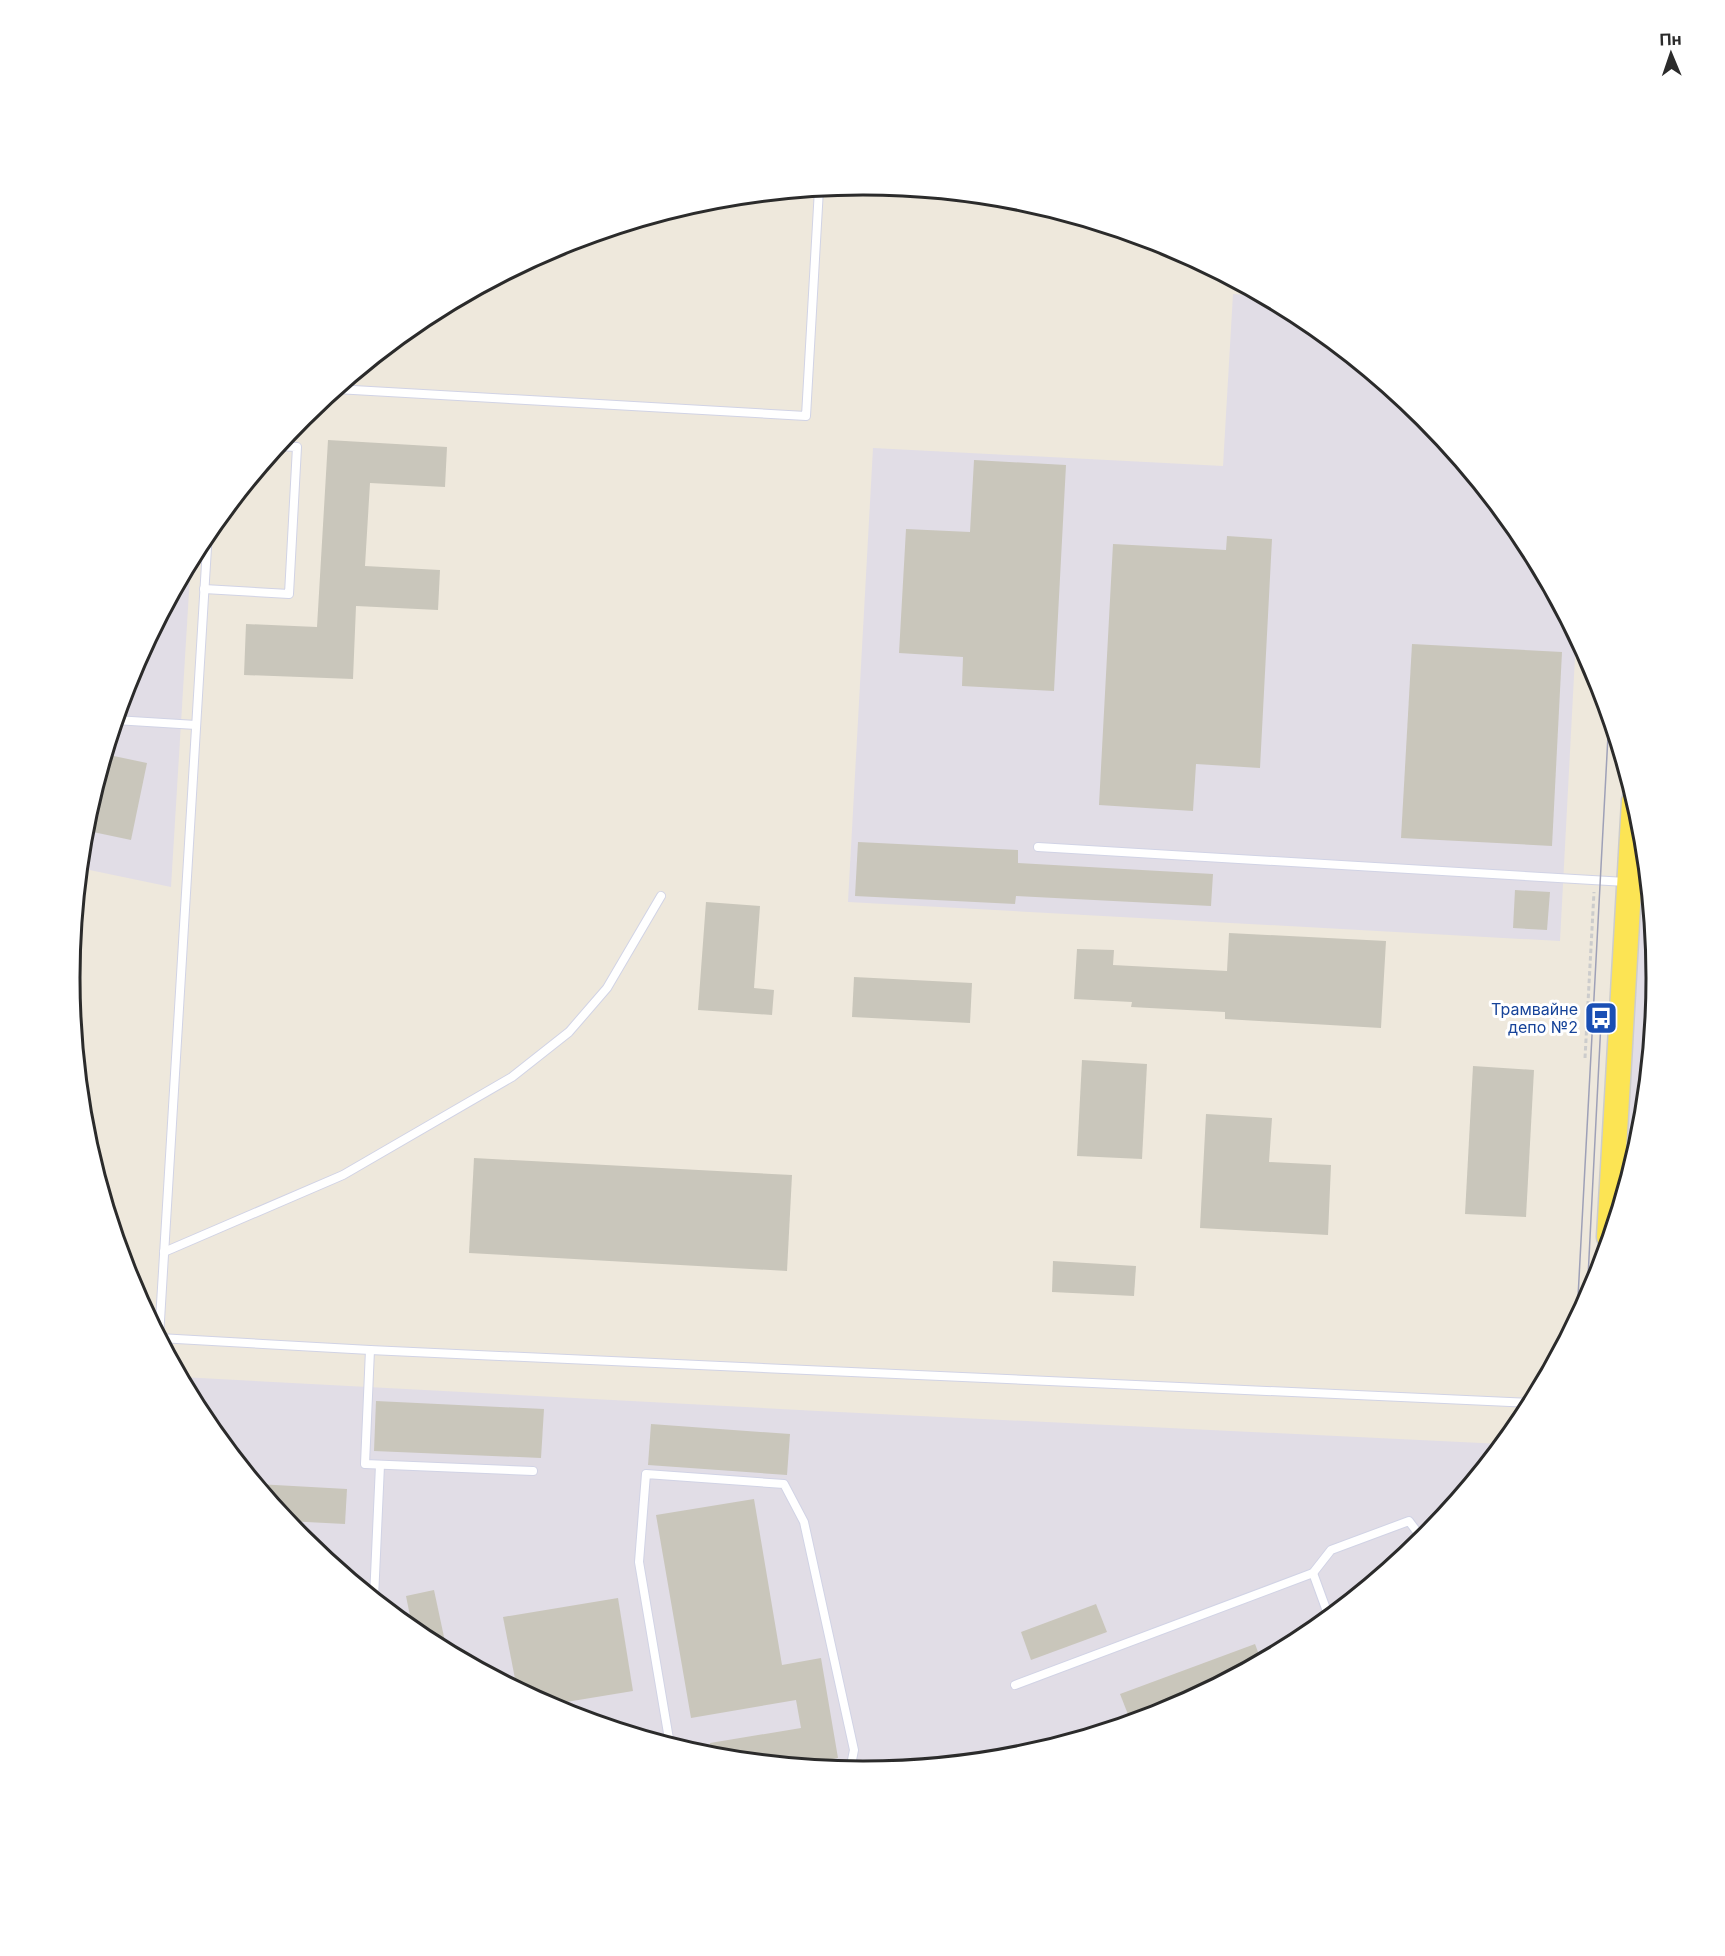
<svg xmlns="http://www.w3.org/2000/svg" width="1725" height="1956" font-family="Inter,sans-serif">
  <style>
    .industrial { fill: #e1dde6 }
    .building { fill: #c9c6bb }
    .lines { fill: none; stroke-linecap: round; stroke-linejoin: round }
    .service-casing { stroke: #d1d3e5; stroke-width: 10 }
    .primary-casing { stroke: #ccc; stroke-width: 27 }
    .path { stroke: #ccc; stroke-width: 3; stroke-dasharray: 4.5 3; stroke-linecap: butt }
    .service { stroke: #fff; stroke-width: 8 }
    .primary { stroke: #fce454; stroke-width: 24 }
    .tram { stroke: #9ea0b7; stroke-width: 1.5 }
    .labels { text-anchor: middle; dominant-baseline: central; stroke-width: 6; stroke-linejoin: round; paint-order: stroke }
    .transit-label { font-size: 16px; fill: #164399; stroke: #fff; text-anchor: end }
    .rim { fill: none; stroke: #2b2b2b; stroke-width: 3 }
  </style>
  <rect width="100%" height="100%" fill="#eee8dc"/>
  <g class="industrial">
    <path d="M1233,294L1262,296L1304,318L1424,417L1522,537L1576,638L1560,941L848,902L873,448L1223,466Z"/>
    <path d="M191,559L171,887L80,868L84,823L130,674Z"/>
    <path d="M1643,843L1656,978L1641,1133L1623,1190Z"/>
    <path d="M181,1377L818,1411L1502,1444L1423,1539L1303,1638L1166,1711L1017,1756L862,1771L707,1756L559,1711L421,1638L301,1539L203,1419Z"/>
  </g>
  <g class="building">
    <path d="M328,440L447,447L445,487L370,483L365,566L440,570L438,610L356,606L353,679L244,675L246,624L317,627Z"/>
    <path d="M974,460L1066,465L1054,691L962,686L963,657L899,653L906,529L970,532Z"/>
    <path d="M1227,536L1272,539L1260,768L1196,764L1193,811L1099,805L1113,544L1226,550Z"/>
    <path d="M1412,644L1562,652L1552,846L1401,838Z"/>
    <path d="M109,755L147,763L131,840L93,832Z"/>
    <path d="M858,842L1018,850V863L1213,874L1211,906L1016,896L1015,904L855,896Z"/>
    <path d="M1515,890L1550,892L1547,930L1513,928Z"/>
    <path d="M706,902L760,906L754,988L774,990L772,1015L698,1010Z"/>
    <path d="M1229,933L1386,941L1381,1028L1225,1019V1012L1131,1007L1132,1002L1074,999L1077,949L1114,950L1113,965L1227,971Z"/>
    <path d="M854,977L972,983L970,1023L852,1017Z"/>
    <path d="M1082,1060L1147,1064L1142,1159L1077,1156Z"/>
    <path d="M1473,1066L1534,1070L1526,1217L1465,1214Z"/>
    <path d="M1206,1114L1272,1118L1269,1162L1331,1165L1328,1235L1200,1228Z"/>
    <path d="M474,1158L792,1175L787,1271L469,1253Z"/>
    <path d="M1053,1261L1136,1266L1134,1296L1052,1292Z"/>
    <path d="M376,1401L544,1409L541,1458L374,1451Z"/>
    <path d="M651,1424L790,1434L787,1475L648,1465Z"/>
    <path d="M257,1484L347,1489L345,1524L287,1521Z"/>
    <path d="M754,1499L782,1665L821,1658L838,1758L797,1765L712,1757L710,1743L801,1728L796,1700L691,1718L656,1515Z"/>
    <path d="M434,1590L447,1651L413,1631L406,1596Z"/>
    <path d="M618,1598L633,1691L548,1705L517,1689L503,1617Z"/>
    <path d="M1096,1604L1107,1632L1031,1660L1021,1632Z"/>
    <path d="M1255,1644L1261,1660L1166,1711L1131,1722L1120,1694Z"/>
  </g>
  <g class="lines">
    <g class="service-casing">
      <g id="service">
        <path d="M336,389L806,416L819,189"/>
        <path d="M204,589L289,594L297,447L277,446"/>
        <path d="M115,720L196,725"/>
        <path d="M1038,847L1626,882"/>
        <path d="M164,1252L343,1175L512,1077L569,1032L607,988L661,896"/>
        <path d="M159,1337L208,531"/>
        <path d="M159,1338L370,1350L1531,1403"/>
        <path d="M370,1350L365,1464L533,1471"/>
        <path d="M1313,1573L1329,1617"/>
        <path d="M374,1598L380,1465"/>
        <path d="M1015,1685L1313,1573L1331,1550L1409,1521L1423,1540"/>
        <path d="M670,1745L639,1562L646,1474L784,1484L804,1522L854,1750L850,1770"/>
      </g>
    </g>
    <g class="primary-casing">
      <path id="primary" d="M1609,1237L1634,801"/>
    </g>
    <path class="path" d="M1585,1058L1594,892"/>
    <use href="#service" class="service"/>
    <use href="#primary" class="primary"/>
    <g class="tram">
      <path d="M1587,1297L1601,1022"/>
      <path d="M1577,1316L1609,717"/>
    </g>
  </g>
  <defs>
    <g id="bus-square" transform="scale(1.725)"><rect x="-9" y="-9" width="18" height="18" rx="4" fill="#1a4fb4" stroke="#fff"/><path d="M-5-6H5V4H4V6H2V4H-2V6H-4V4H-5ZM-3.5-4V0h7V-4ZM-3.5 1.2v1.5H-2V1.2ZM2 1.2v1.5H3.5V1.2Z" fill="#fff"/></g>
  </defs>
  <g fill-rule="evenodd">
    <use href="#bus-square" x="1601" y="1018"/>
  </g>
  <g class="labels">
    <g class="transit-label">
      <text x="1578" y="1009">Трамвайне<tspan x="1578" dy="18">депо №2</tspan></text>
    </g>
  </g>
  <path d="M0 0H1725V1956H0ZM80 978a783 783 0 1 1 1566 0a783 783 0 1 1-1566 0Z" fill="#fff" fill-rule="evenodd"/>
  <path class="rim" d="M80 978a783 783 0 1 1 1566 0a783 783 0 1 1-1566 0Z"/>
  <g transform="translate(1671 54) rotate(358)" stroke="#ffffff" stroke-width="4.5" paint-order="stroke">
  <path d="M0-4.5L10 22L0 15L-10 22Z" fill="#2b2b2b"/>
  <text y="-9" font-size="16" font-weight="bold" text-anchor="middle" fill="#2b2b2b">Пн</text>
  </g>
</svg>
